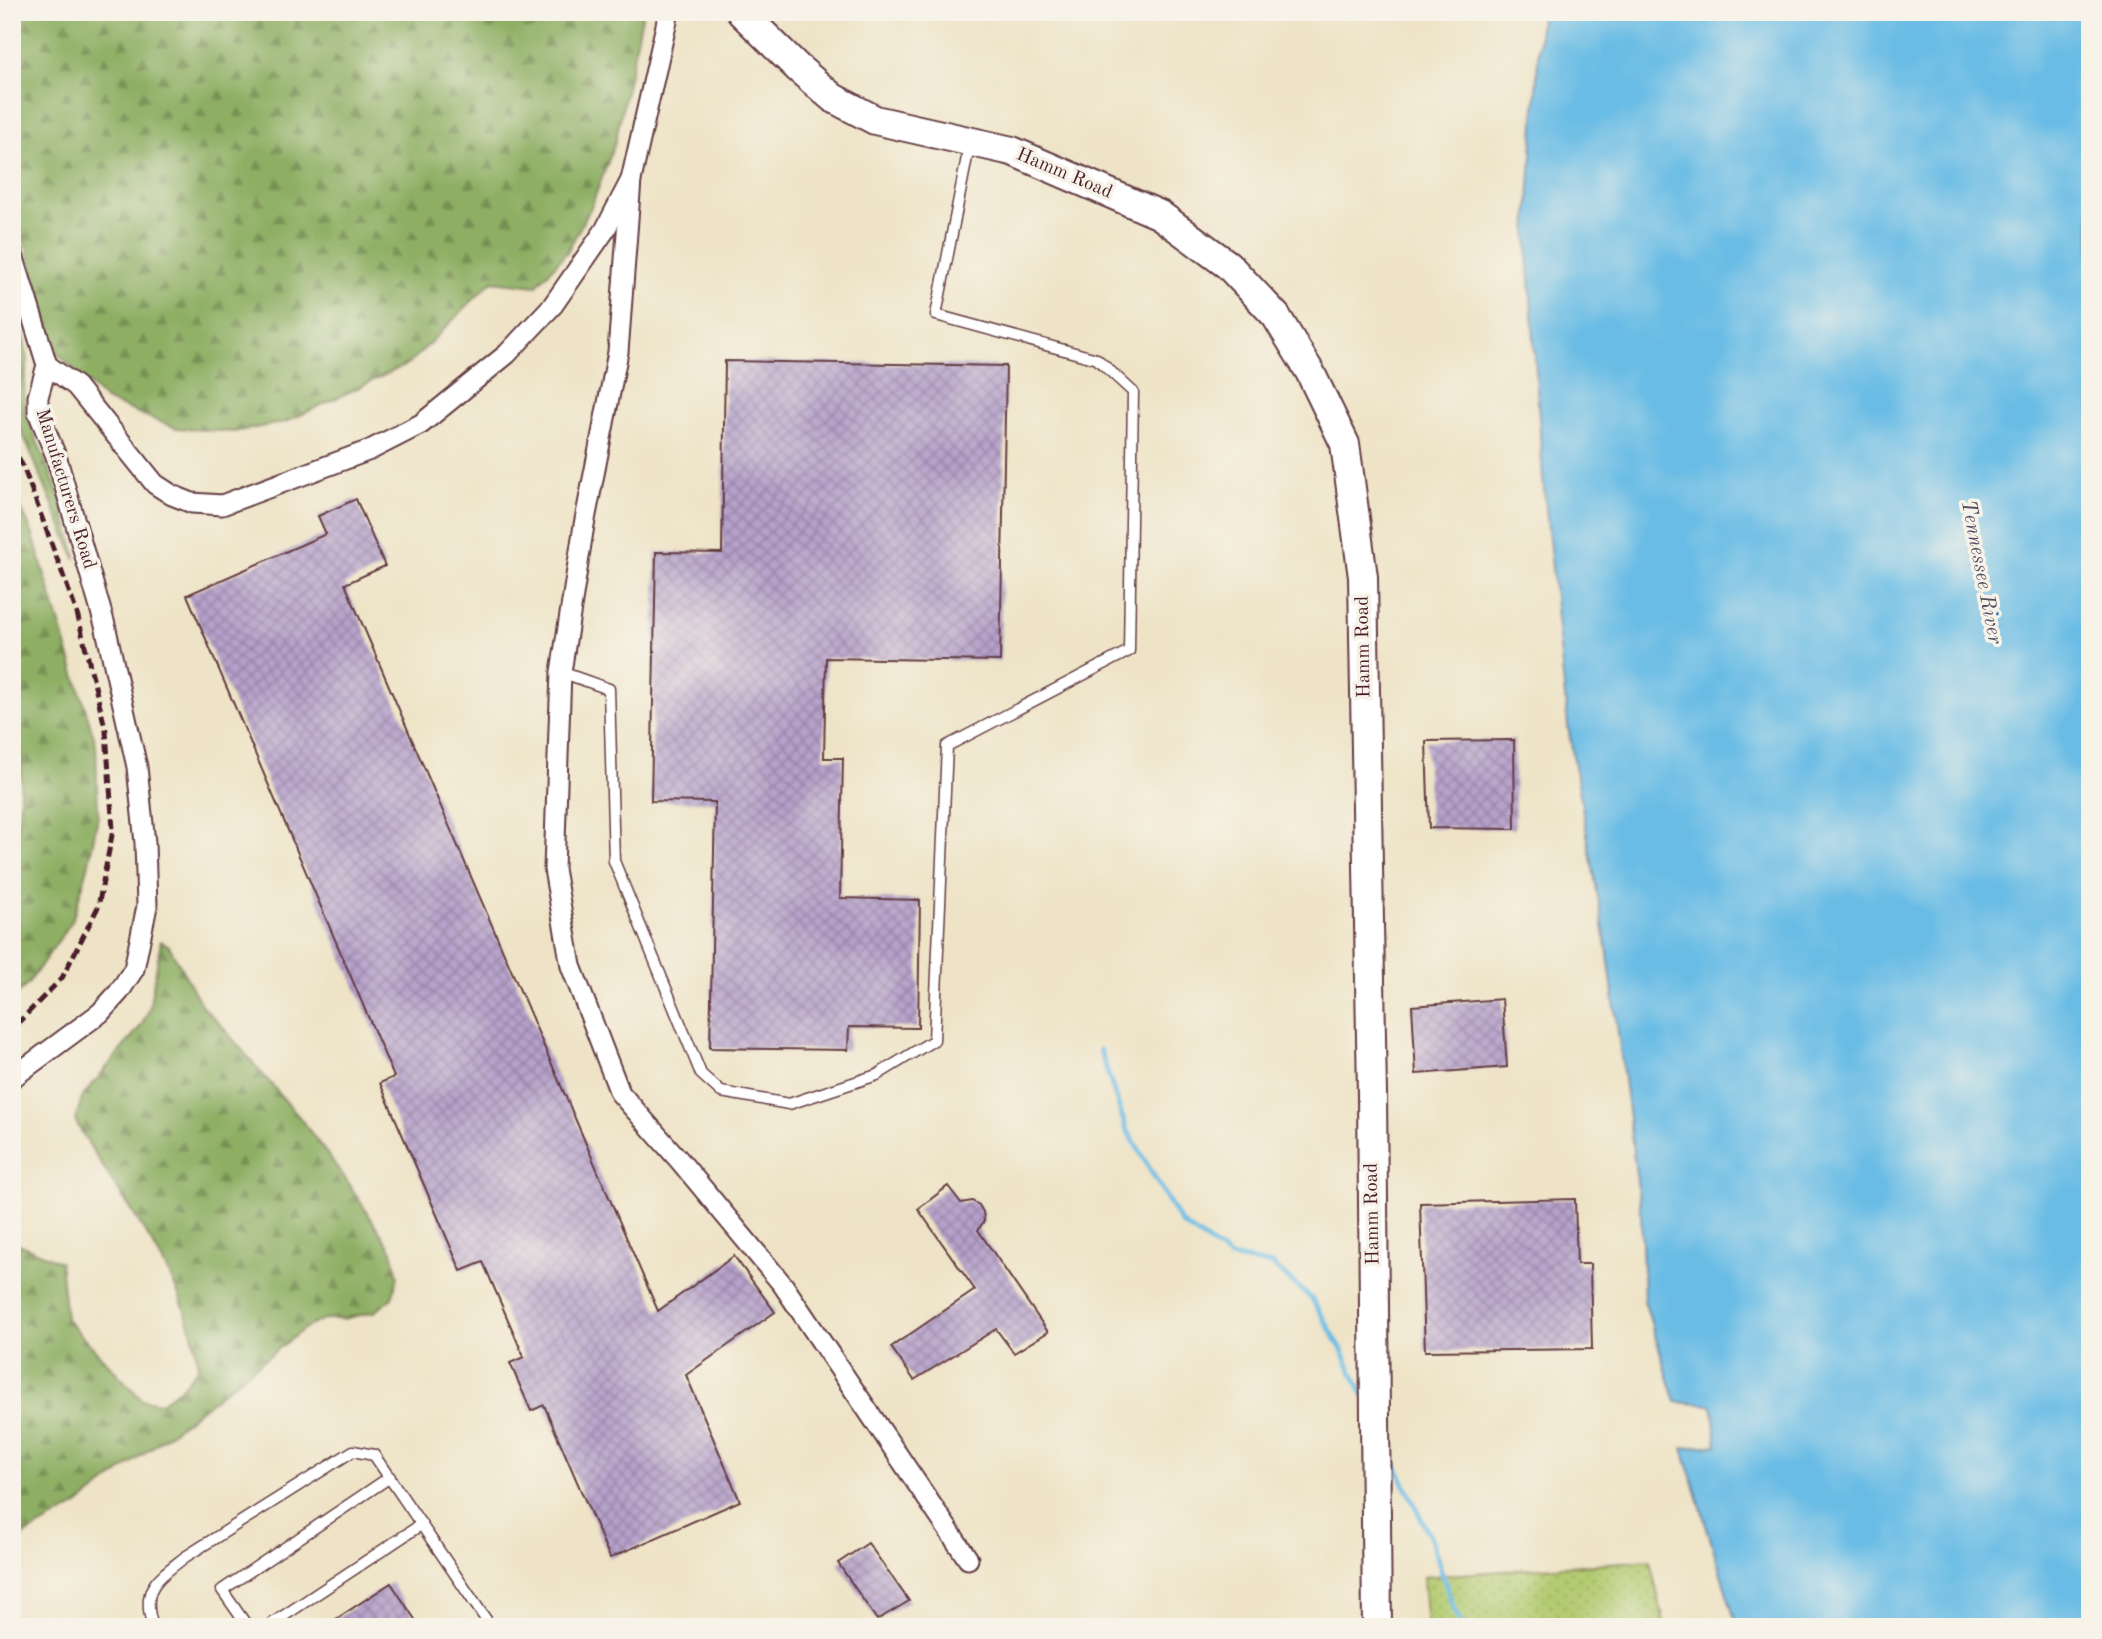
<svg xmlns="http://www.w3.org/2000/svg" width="2102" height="1639" font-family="'Old Standard TT',serif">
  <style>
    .grass { fill: url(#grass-dots); stroke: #7e754e; stroke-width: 2 }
    .forest { fill: url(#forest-firs); stroke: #6c6747; stroke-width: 2 }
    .water { fill: #69bce5; stroke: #5a6e88; stroke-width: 2 }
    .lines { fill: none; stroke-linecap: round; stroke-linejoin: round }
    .stream { stroke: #69bce5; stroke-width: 5 }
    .building { fill: url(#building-cross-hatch) }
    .lane-casing { stroke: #633c42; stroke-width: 13 }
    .street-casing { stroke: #633c42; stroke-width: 23 }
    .secondary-casing { stroke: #633c42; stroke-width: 32 }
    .lane { stroke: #fff; stroke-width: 10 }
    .street { stroke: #fff; stroke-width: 19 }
    .secondary { stroke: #fff; stroke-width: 28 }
    .rail { stroke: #4a1f2b; stroke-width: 5; stroke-dasharray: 10 5; stroke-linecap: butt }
    .labels { text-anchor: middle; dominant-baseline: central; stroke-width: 7; stroke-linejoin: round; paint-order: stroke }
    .street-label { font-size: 19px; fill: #4a1f2b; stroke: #f7f3e8 }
    .water-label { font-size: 21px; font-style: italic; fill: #534e63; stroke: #f7f3e8 }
  </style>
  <defs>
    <pattern id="grass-dots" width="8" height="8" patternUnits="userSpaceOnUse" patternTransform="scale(1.75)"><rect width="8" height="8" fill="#b3cb71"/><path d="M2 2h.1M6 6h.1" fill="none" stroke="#9bae62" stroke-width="1.8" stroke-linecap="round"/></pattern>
    <pattern id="forest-firs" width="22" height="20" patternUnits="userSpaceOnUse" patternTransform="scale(1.75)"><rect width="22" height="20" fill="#8eaf63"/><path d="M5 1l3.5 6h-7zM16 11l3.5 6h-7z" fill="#768e52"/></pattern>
    <pattern id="building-cross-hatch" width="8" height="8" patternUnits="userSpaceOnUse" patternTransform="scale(1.75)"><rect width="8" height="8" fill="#b6a1cb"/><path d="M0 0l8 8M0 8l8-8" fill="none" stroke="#9683a5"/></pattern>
  </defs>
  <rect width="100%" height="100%" fill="#f7f3e8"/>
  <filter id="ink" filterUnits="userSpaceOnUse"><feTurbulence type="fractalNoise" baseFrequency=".0143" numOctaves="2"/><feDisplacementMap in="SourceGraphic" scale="14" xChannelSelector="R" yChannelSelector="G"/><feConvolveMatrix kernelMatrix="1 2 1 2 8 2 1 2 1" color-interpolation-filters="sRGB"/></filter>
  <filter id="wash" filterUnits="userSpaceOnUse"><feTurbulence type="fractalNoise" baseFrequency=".00686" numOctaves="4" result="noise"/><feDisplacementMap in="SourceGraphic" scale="28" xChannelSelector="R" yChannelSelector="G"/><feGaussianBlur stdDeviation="1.57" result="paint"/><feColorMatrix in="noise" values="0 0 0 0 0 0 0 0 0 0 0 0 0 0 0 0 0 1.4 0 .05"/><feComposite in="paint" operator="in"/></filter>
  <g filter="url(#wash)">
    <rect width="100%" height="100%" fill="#eee3c6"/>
    <path class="grass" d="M1650,1560L1665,1627H1427L1423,1577Z"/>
    <g class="forest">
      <path d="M12,12H643L615,143L591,207L567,252L536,286L492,281L410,363L286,422L234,432L176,428L105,400L56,352L17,215L12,193Z"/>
      <path d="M12,291L28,359L24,383L25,412L59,494L76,556L75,558L12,408Z"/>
      <path d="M12,488L32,532L96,744L98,816L88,867L72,921L27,985L12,998V840L19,819L22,759L12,710Z"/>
      <path d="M161,941L169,946L202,1006L220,1024L299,1117L345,1178L392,1251L398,1276L392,1298L374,1312L343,1319H324L305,1328L78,1505L12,1542V1241L60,1262L66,1319L142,1400L161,1403L183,1386L198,1368C191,1276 117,1199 75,1120L83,1096L141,1026L149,1010Z"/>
    </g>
    <path class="water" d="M1541,12H2090V1627H1737L1683,1448L1717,1445L1712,1405L1676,1402L1644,1300L1641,1213L1608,954L1568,726L1543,479L1527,234Z"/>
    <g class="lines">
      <g class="stream">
        <path d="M1100,1050L1126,1128L1181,1223L1230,1257L1273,1265L1312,1299L1341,1348L1363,1395"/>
        <path d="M1386,1445L1431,1539L1453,1607L1463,1627"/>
      </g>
    </g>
    <g id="blocks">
      <g class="building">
        <path d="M725,361L1006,366L1000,661L826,658L824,758H843L840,898L920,900L918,1028L849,1027L848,1050L710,1048L715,802L651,801L656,552L722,553Z"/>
        <path d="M356,499L385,566L345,584L658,1311L734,1256L775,1312L686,1375L740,1501L610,1558L544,1405L531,1411L510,1363L524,1357L483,1262L461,1271L380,1083L394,1077L187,595L326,534L318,516Z"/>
        <path d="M1514,740L1515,829L1429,828L1426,741Z"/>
        <path d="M1502,999L1507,1067L1416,1074L1412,1006Z"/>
        <path d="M948,1186L961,1203L972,1201L979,1205L983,1212L984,1221L978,1230L1048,1332L1014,1353L996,1329L914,1380L891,1347L975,1290L918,1209Z"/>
        <path d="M1575,1199L1577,1264H1590L1592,1349L1425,1351L1420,1203Z"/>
        <path d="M868,1543L909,1601L877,1620L838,1563Z"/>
        <path d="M391,1583L420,1627H324Z"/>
      </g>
    </g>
  </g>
  <g filter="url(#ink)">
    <use href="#blocks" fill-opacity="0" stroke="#633c42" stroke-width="2"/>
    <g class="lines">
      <g class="lane-casing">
        <g id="lane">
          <path d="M561,672L609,689L614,861L701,1074L721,1092L789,1104L877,1075L934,1040L947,746L1129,651L1133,392L1097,359L936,315L970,142"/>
          <path d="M153,1627C140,1588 157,1579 185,1557L353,1451L374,1455L491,1627"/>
          <path d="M248,1627L222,1590L390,1477"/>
          <path d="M267,1627L422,1524"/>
        </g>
      </g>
      <g class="street-casing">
        <g id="street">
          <path d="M631,180L618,352L584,525L561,672L554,869L571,966L620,1093L680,1161L783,1285L968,1559"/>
          <path d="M12,252L47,365"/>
          <path d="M47,365L76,386L155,484L172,495L192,503L222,505L370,450L421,424L507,354L553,305L605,230L631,180L669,12"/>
          <path d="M12,1078L100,1013L119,992L134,969L147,906L145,843L137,767L105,625L56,456L38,412V397L47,365"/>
        </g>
      </g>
      <g class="secondary-casing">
        <path id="secondary" d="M741,12L798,68L833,98L875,120L1012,151L1160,215L1228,265L1276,316L1310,372L1345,444L1363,577L1372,1095L1377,1627"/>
      </g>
      <use href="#lane" class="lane"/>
      <use href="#street" class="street"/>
      <use href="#secondary" class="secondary"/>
      <path class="rail" d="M12,444L24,469L77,613L106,731L113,830L98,907L62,978L12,1029"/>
    </g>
  </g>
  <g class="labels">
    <g class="street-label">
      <text transform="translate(1064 174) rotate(23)">Hamm Road</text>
      <text transform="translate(65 489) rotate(73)">Manufacturers Road</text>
      <text transform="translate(1364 647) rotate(-91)">Hamm Road</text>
      <text transform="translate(1373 1214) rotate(-91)">Hamm Road</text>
    </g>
    <g class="water-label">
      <text transform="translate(1981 572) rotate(79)">Tennessee River</text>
    </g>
  </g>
  <rect width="2102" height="1639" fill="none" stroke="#f7f3e8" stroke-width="42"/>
</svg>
